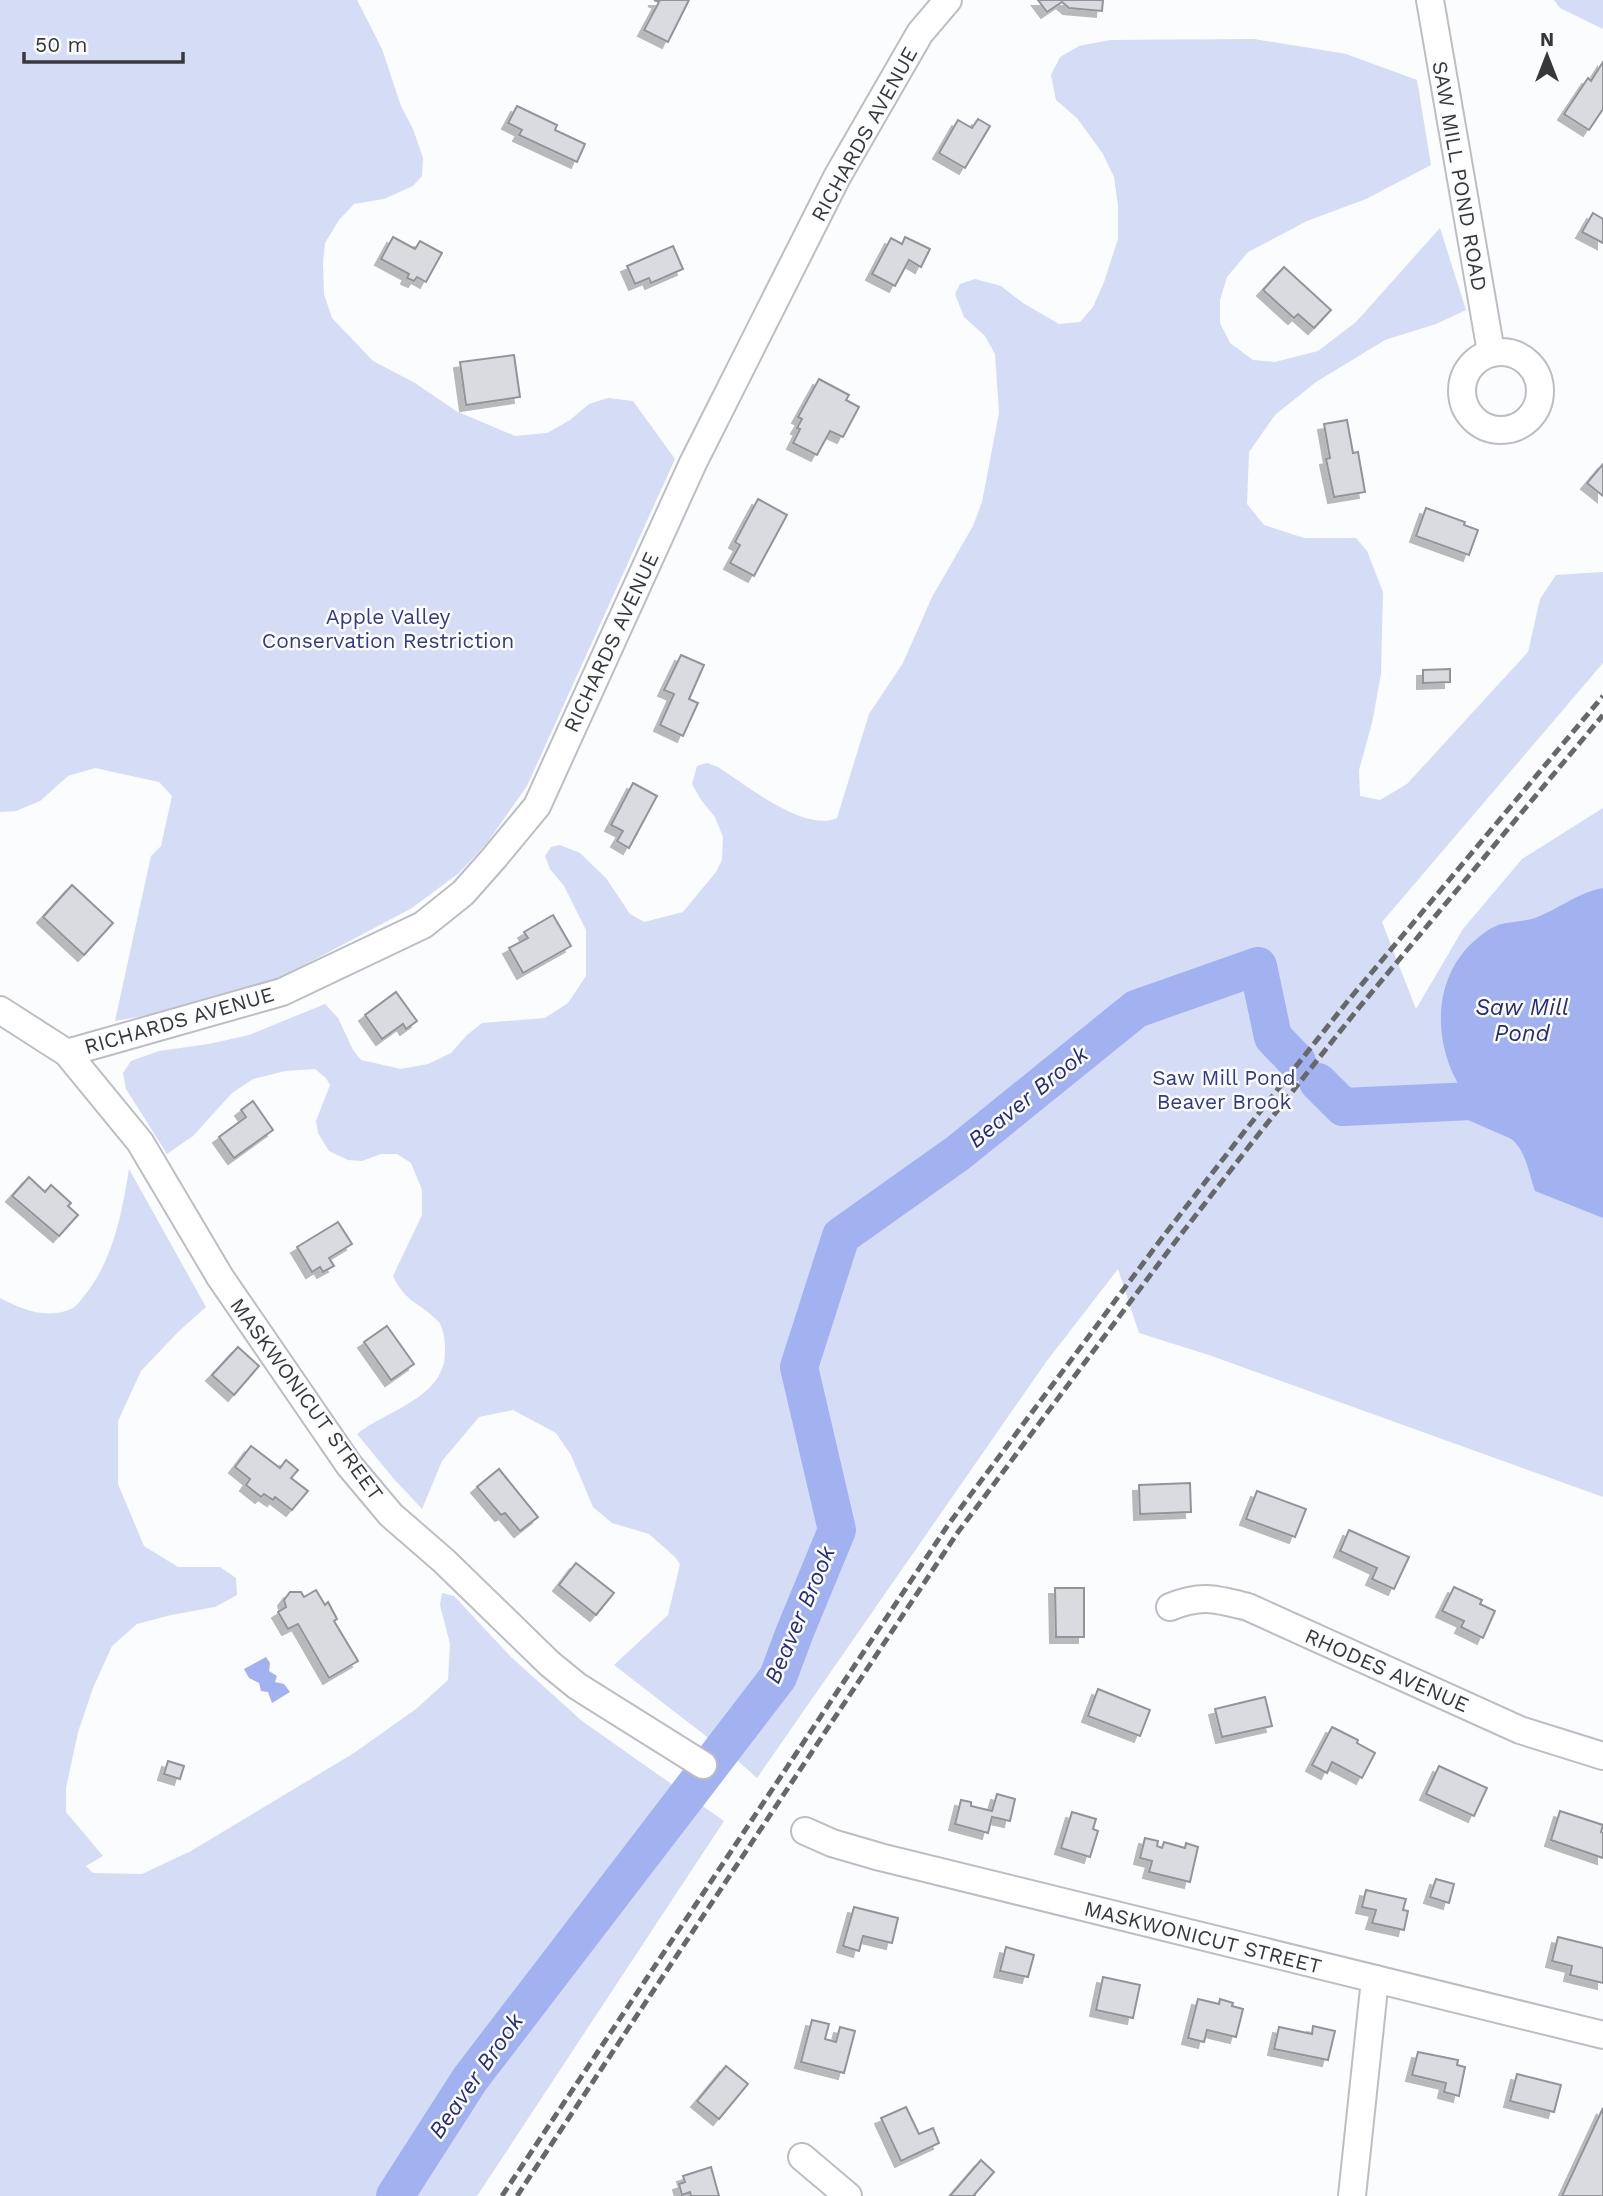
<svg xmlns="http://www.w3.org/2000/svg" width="1603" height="2196" font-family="'Work Sans',sans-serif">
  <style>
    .green { fill: #d5dcf5 }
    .water { fill: #a2b2f1 }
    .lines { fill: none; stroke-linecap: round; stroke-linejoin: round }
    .river { stroke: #a2b2f1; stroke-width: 38 }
    .building { fill: #d9dbe1; stroke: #92949a; stroke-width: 2; filter: url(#shadow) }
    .minor-casing { stroke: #bcbec4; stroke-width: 30 }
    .minor { stroke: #fff; stroke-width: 26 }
    .rail { stroke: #67686a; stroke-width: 5; stroke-dasharray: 10 5; stroke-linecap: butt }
    .labels { text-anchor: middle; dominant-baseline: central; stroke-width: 5; stroke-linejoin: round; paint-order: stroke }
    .street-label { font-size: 21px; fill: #37383a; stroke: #fbfcfe }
    .park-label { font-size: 21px; fill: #313c85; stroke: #fbfcfe }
    .water-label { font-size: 23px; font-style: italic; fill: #262e76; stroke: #fbfcfe }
  </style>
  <defs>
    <filter id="shadow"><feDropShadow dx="-6" dy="6" stdDeviation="0" flood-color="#0004"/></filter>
  </defs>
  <rect width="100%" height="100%" fill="#fbfcfe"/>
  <g class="green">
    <path d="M0,0H357L382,49L401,106L413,129L423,158L422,176L413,186L384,199L354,204L339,220L325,243L323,264L324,294L332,318L373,361L415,383L456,411L515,436L547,433L570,420L589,404L608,398L633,401L675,459L527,786L487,843L459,873L412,908L276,980L193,1007L115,1021L151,856L161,846L172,796L159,782L95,768L68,776L40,801L16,811L0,812Z"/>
    <path d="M1554,0H1603V29L1560,8Z"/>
    <path d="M1254,39L1346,54L1417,80L1431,165L1366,199L1307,221L1248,252L1227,277L1220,300V323L1230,343L1253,360L1275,362L1318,351L1356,322L1440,228L1466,310L1436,324L1385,340L1316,382L1275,415L1249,452L1247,504L1264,525L1304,538H1356L1367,551L1383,592L1381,674L1372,723L1359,770L1360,796L1380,800L1407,784L1528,652L1540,599L1556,575L1603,572V663L1382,922L1416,1009L1463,929L1522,859L1603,808V1497L1209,1355L1139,1333L1118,1269L1046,1362L757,1778L717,1742L715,1743L614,1665L668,1615L680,1564L675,1557L649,1534L612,1523L593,1507L571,1455L556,1433L513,1410L479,1417L442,1461L422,1509L394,1479L357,1434C383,1413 429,1402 442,1369C445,1363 445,1353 445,1347C445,1340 443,1326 438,1321C419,1302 406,1303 393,1276L422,1215V1190L411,1163L397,1154H381L362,1161L348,1160L329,1151L318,1133L316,1121L330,1085L326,1078L315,1069L285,1071L253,1079L232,1093L193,1136L167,1154L126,1089L123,1073L131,1061L159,1051L209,1044L249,1035L325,1004L338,1018L353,1050L361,1060L401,1069L428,1064L451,1053L467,1035L482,1023L545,1018L568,1003L586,976V930L564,886L550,869L545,856L551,847L560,845L580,853L606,878L630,914L644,922L683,912L716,872L722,860L723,837L715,817L701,800L692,784L697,766L707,763L718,767C745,784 804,833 837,818L869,714L903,663L932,597L973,526L982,502L999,413L995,354L985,336L964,317L955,294L960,284L975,279L1001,286L1023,303L1059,324L1080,322L1093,307L1104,282L1118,239V205L1114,177L1103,154L1077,118L1056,100L1051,75L1060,57L1079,46L1110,40Z"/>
    <path d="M129,1169L206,1307L179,1331L141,1371L118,1421V1484L144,1546L178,1567H220L236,1578L237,1595L215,1607L171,1615L137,1624L112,1646L93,1688L78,1732L66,1788V1812L103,1856L86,1866L93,1873L142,1874L191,1851L354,1753L416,1709L448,1680L450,1644L440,1605L442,1593L454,1596L511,1657L582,1721L724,1821L477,2196H0V1298C22,1310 49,1320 73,1308C77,1306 81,1300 84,1296C113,1261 122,1213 129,1169Z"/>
  </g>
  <g class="water">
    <path d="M1603,888V1218L1535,1191C1530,1177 1527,1158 1518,1146C1512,1137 1502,1134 1494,1126C1479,1113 1463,1094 1454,1076C1433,1032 1436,977 1472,943C1480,936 1488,929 1498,925C1510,921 1523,922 1535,918C1559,909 1577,893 1603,888Z"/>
    <path d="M266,1657L270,1663L269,1671L277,1676L275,1682L284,1684L290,1692L272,1703L268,1692L261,1691L259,1683L249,1678L244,1669Z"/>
  </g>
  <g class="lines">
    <g class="river">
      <path d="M1318,1082L1343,1107L1472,1101L1603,1158"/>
      <path d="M395,2196L470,2079L778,1677L794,1634L837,1530L799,1367L841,1236L958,1153L1136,1009L1258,966L1273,1037L1297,1062"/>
    </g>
  </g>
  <g class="building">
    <path d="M654,0H689L668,42L644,30L659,2Z"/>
    <path d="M1038,0H1103L1102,11L1069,8L1062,2L1047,12Z"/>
    <path d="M1603,62V109L1589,130L1564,114L1588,78L1591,81Z"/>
    <path d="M517,106L557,125L555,130L585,144L577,162L519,135L522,130L508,123Z"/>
    <path d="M978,119L990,126L965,168L939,153L958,120L972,128Z"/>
    <path d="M1593,213L1603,219V243L1582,232Z"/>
    <path d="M393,237L415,249L420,241L442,253L426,282L417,277L414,281L407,278L409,274L381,259Z"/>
    <path d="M905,237L930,249L921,267L909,260L895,286L872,274L891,238L902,244Z"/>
    <path d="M673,246L683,269L651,283L649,278L635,284L627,266Z"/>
    <path d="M1284,267L1331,310L1314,328L1298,314L1294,318L1263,290Z"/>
    <path d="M514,355L520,397L466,405L460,362Z"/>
    <path d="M819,379L849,395L846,400L859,407L843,437L830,431L817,455L793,443L800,429L797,428L802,419L798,417Z"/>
    <path d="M1347,420L1353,453L1358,452L1365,492L1334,497L1326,459L1330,458L1324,424Z"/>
    <path d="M1603,464V496L1587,483Z"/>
    <path d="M758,499L787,515L754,576L730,563L740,545L735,542Z"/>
    <path d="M1426,508L1465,522L1464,525L1478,530L1469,555L1416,536Z"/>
    <path d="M681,655L704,665L689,699L698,703L683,736L660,725L674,694L664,690Z"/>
    <path d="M1450,669V682L1423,683V670Z"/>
    <path d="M633,783L657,796L629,848L617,841L623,831L611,825Z"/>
    <path d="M72,885L113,923L84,955L43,917Z"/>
    <path d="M553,915L571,946L523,973L509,948L528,938L524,932Z"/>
    <path d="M396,992L417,1021L406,1029L403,1024L382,1039L365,1015Z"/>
    <path d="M253,1101L273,1130L234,1158L219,1137L246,1117L241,1110Z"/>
    <path d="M29,1177L45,1192L51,1185L71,1203L68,1206L78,1215L59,1236L12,1196Z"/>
    <path d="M338,1222L352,1244L329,1258L334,1266L323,1272L320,1267L312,1272L297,1247Z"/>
    <path d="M387,1326L414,1364L391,1380L364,1342Z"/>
    <path d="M238,1347L259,1366L234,1395L212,1375Z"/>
    <path d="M251,1446L280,1468L286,1460L298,1470L291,1478L308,1491L292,1510L275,1497L273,1500L264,1494L261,1497L246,1485L250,1479L235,1467Z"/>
    <path d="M499,1469L538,1517L520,1531L505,1513L501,1515L477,1487Z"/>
    <path d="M1190,1483L1191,1512L1140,1514L1139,1485Z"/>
    <path d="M1257,1491L1306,1509L1295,1537L1246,1519Z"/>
    <path d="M1349,1530L1409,1557L1394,1589L1372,1579L1377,1568L1340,1551Z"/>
    <path d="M576,1563L614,1593L596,1615L559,1585Z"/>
    <path d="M1454,1587L1482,1600L1480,1604L1495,1611L1483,1638L1461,1627L1464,1621L1442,1611Z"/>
    <path d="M1055,1588H1084V1637H1056Z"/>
    <path d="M316,1590L325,1605L328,1602L337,1619L334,1621L358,1661L329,1678L298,1624L288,1629L278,1612L286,1607L284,1600L290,1592H301L304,1597Z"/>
    <path d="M1098,1689L1150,1710L1140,1736L1088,1716Z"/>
    <path d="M1265,1697L1272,1726L1222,1737L1215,1709Z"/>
    <path d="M1332,1727L1358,1740L1357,1743L1375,1753L1362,1778L1332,1762L1327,1773L1312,1765Z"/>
    <path d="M168,1761L184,1766L180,1779L164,1774Z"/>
    <path d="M1439,1766L1487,1788L1474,1816L1426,1794Z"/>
    <path d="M997,1794L1015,1799L1010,1821L992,1817L988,1833L955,1824L961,1800L971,1802V1806L992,1811Z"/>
    <path d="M1560,1811L1603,1825L1601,1832L1603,1833V1858L1551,1840Z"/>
    <path d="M1072,1812L1096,1819L1093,1829L1098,1831L1090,1857L1061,1848Z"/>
    <path d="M1145,1838L1158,1841L1157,1846L1162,1848L1164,1842L1185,1848L1186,1843L1198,1847L1190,1882L1149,1872L1152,1861L1140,1858Z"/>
    <path d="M1436,1879L1454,1884L1449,1903L1430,1897Z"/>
    <path d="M1366,1890L1406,1899L1403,1910L1408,1911L1404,1930L1372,1923L1376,1910L1362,1907Z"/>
    <path d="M854,1907L898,1918L892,1943L863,1936L859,1951L843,1946Z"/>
    <path d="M1558,1937L1603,1948V1983L1570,1975L1572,1966L1552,1961Z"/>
    <path d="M1006,1947L1034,1955L1028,1977L1000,1971Z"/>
    <path d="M1103,1977L1140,1985L1133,2018L1096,2010Z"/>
    <path d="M1198,1999L1219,2004L1220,1999L1233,2003L1232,2006L1243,2009L1236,2037L1207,2030L1204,2042L1188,2038Z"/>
    <path d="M812,2020L829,2024L825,2039L836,2042L840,2027L855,2031L844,2073L801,2062Z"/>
    <path d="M1313,2026L1335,2031L1328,2060L1274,2049L1279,2027L1312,2034Z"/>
    <path d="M1418,2052L1458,2060L1457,2065L1465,2067L1459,2096L1444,2092L1446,2083L1412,2075Z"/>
    <path d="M726,2066L748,2084L719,2119L697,2101Z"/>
    <path d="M1517,2074L1561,2085L1554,2112L1510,2101Z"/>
    <path d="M906,2107L919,2134L933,2128L939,2143L901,2161L881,2118Z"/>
    <path d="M1603,2108V2196H1562Z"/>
    <path d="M981,2160L994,2172L974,2195L975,2196H950Z"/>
    <path d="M711,2167L719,2196H691L690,2192L682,2195L679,2184L685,2182L683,2176Z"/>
  </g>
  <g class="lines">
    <g class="minor-casing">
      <g id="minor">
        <path d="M1430,0L1491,352"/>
        <circle cx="1501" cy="391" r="39"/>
        <path d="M0,1010L67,1053L140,1142L220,1277L349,1465L391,1515L444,1561L550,1664L577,1686L703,1765"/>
        <path d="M67,1053L282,992L423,925L463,893L494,858L537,806L693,463L837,177L920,33L948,0"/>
        <path d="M1170,1607C1202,1594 1216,1599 1248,1607L1520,1730L1603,1756"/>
        <path d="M805,1831L832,1843L880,1857L1603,2035"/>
        <path d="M802,2157L848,2196"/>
        <path d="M1352,2196L1375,1979"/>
      </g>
    </g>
    <use href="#minor" class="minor"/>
    <g class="rail">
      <path d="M502,2196L948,1525L1162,1238L1244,1132L1347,1002L1603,696"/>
      <path d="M517,2196L958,1532L1172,1246L1254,1140L1357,1010L1603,715"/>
    </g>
  </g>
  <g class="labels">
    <g class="street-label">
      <text transform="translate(864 134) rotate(-61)">RICHARDS AVENUE</text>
      <text transform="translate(1460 176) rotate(80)">SAW MILL POND ROAD</text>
      <text transform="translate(611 642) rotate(-65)">RICHARDS AVENUE</text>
      <text transform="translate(179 1020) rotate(-16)">RICHARDS AVENUE</text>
      <text transform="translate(307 1399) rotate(54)">MASKWONICUT STREET</text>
      <text transform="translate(1387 1670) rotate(24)">RHODES AVENUE</text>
      <text transform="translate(1203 1937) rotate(14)">MASKWONICUT STREET</text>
    </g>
    <g class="park-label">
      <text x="388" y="616">Apple Valley<tspan x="388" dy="24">Conservation Restriction</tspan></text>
      <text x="1224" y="1077">Saw Mill Pond<tspan x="1224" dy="24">Beaver Brook</tspan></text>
    </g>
    <g class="water-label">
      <text x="1522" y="1007">Saw Mill<tspan x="1522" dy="26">Pond</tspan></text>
      <text transform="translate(1028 1097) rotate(-39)">Beaver Brook</text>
      <text transform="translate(800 1615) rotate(-67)">Beaver Brook</text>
      <text transform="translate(476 2076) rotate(-55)">Beaver Brook</text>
    </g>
  </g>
  <g transform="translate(1547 56)" stroke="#fbfcfe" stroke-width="5" paint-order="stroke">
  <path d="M0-5L12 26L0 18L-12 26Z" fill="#37383a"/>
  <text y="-10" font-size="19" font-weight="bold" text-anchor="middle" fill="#37383a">N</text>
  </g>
  <path d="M24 52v10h159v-10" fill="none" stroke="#37383a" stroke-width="3.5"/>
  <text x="35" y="52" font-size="21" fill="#37383a" stroke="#fbfcfe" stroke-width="5" paint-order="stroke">50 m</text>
</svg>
